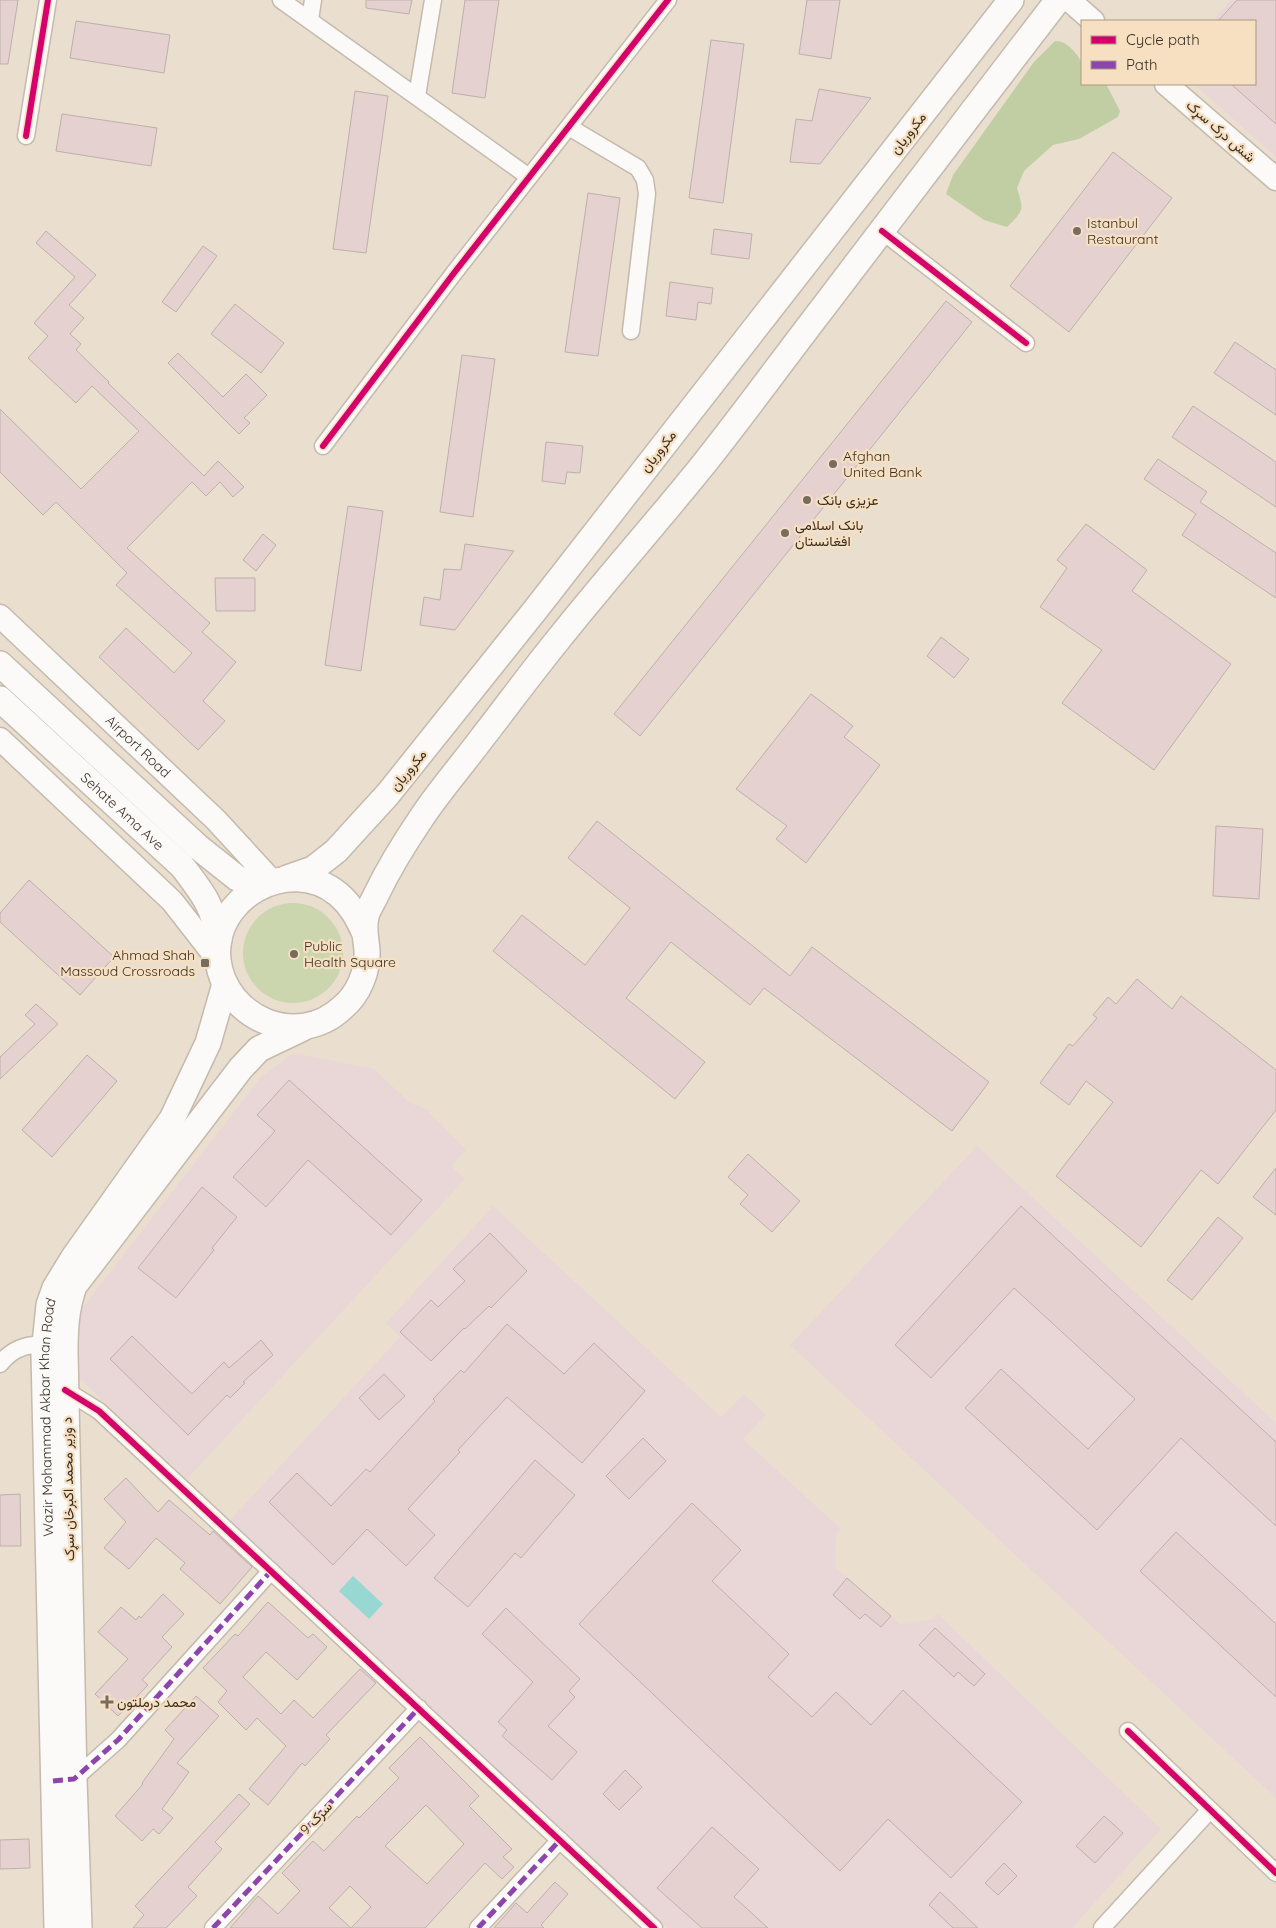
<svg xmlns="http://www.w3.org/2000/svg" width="1276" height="1928" font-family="Quicksand,Vazirmatn,sans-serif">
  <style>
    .commercial { fill: #e9d7d8 }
    .green { fill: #cbd6af }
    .forest { fill: #c1cea4 }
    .water { fill: #97d8d3 }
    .building { fill: #e5d1cf; stroke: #bdb0ab; fill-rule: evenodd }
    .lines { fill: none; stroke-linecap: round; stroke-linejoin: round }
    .street-casing { stroke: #c4baad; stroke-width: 19 }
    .secondary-casing { stroke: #c4baad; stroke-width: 25 }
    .primary-casing { stroke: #c4baad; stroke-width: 28 }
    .street { stroke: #fcfaf8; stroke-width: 16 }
    .secondary { stroke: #fcfaf8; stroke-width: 22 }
    .primary { stroke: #fcfaf8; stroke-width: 25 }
    .quiet { stroke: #8e44ad; stroke-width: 5; stroke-dasharray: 10 5; stroke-linecap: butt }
    .cycleway-casing { stroke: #f7dfc1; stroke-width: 9 }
    .cycleway { stroke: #d6006c; stroke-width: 6 }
    .poi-dot { fill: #766c60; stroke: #f7dfc1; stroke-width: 2 }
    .labels { text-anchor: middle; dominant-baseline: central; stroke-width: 4.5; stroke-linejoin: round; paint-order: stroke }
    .street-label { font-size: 14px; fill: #382f24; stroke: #f7dfc1 }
    .poi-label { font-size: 14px; fill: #382f24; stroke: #f7dfc1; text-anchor: start }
  </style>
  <rect width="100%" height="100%" fill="#eadece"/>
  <g class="commercial">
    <path d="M1231,0H1276V157L1194,84H1255V21H1213Z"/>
    <path d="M294,1053L374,1069L410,1103L426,1109L466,1150L451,1166L465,1179L187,1479L79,1378L76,1316L261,1077Z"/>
    <path d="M977,1146L1276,1423V1798L790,1345Z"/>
    <path d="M493,1206L721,1417L744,1394L766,1415L743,1439L841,1529L836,1535L835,1567L901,1625L934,1619L938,1614L1161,1829L1072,1928H668L230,1520L400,1337L386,1323Z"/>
  </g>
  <circle class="green" cx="293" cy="953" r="50"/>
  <path class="forest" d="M1055,41C1066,40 1077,53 1082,63C1084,68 1082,78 1082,84H1106L1120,111L1118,117L1079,139L1053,145L1024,171L1017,188C1024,211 1024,210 1007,227L984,220L946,194L953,175L1034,62Z"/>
  <path class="water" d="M353,1576L383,1604L369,1619L339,1591Z"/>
  <g class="building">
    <path d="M0,0H18L8,64H0Z"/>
    <path d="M366,0H412L409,14L366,8Z"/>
    <path d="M465,0H499L485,98L452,93Z"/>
    <path d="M807,0H840L831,59L799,54Z"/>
    <path d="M1237,0H1276V124L1231,84H1255V21H1218Z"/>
    <path d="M76,21L170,35L164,73L70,58Z"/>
    <path d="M711,40L744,44L723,203L689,198Z"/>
    <path d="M819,89L871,98L820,164L790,162L796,119L812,121Z"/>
    <path d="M355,91L388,96L366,253L333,249Z"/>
    <path d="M62,114L157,128L151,166L56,151Z"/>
    <path d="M1113,152L1172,198L1069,332L1010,286Z"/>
    <path d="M588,193L620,198L598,356L565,352Z"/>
    <path d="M714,229L752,234L749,259L711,254Z"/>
    <path d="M46,231L96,275L69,305L84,318L70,334L81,344L76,350L109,382L108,383L204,476L218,461L244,487L233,497L220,482L206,496L192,482L127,548L210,623L202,632L236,662L203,701L225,721L198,750L99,657L126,628L174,673L192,653L116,585L127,573L56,502L43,515L0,472V409L81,489L139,431L92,386L76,403L28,358L48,336L34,323L75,277L36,243Z"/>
    <path d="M203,246L217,256L176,312L162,302Z"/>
    <path d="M670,282L713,288L711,304L698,302L696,320L666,316Z"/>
    <path d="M946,301L972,322L640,736L614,714Z"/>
    <path d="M235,304L284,343L261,373L211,334Z"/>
    <path d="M1235,342L1276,370V415L1214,373Z"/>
    <path d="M178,353L223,397L246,374L267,395L244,418L250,423L239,434L168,363Z"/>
    <path d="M462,355L495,359L473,517L440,512Z"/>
    <path d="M1193,406L1276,462V507L1172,437Z"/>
    <path d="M546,442L583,446L580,473L567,472L565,484L542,481Z"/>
    <path d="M1158,459L1207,492L1200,502L1276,553V598L1182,535L1196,514L1144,479Z"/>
    <path d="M348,506L383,511L361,671L325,665Z"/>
    <path d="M1086,524L1147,570L1132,591L1231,664L1154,770L1062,703L1102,650L1040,607L1067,568L1057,560Z"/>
    <path d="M263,534L276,545L256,571L243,560Z"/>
    <path d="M465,544L514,551L455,630L420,625L424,597L440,600L444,569L461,570Z"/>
    <path d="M215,578H255V611H216Z"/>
    <path d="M941,637L969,659L954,678L927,656Z"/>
    <path d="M811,694L853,726L844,737L880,765L806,863L776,839L787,826L736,789Z"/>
    <path d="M597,821L790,976L812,947L989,1082L952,1131L764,988L750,1005L671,942L626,998L705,1062L675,1099L493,951L522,915L585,965L630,908L568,858Z"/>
    <path d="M1216,826L1263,829L1259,899L1213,896Z"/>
    <path d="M29,880L114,957L80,995L0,922V913Z"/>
    <path d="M1137,979L1172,1009L1181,996L1276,1070V1110L1218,1184L1201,1170L1141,1247L1056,1176L1113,1102L1086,1081L1069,1105L1040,1083L1069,1044L1073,1046L1097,1018L1093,1015L1108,997L1116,1004Z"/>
    <path d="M36,1004L58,1024L0,1079V1057L35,1024L25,1015Z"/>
    <path d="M87,1055L117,1081L52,1157L22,1130Z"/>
    <path d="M289,1080L422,1200L391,1235L308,1160L266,1207L233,1177L275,1131L257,1115Z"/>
    <path d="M748,1154L800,1201L772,1232L740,1204L748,1195L728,1177Z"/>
    <path d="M1276,1168V1215L1253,1197Z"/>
    <path d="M202,1187L237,1217L212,1248L214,1250L176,1298L138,1268Z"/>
    <path d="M1021,1206L1276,1442V1526L1181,1438L1097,1530L965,1408L1001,1369L1088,1449L1135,1399L1014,1288L931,1378L895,1345Z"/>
    <path d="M1218,1217L1243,1238L1192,1300L1167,1280Z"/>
    <path d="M490,1233L527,1271L491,1308L489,1306L465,1329L464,1328L431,1361L400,1332L431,1300L438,1307L465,1281L453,1269Z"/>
    <path d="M507,1324L564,1374L594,1343L645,1391L582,1463L507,1397L458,1450L460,1452L408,1509L435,1535L406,1566L367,1529L333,1565L269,1502L297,1473L331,1506L366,1469L370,1472L435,1401L433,1399L461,1370L464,1373Z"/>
    <path d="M132,1336L192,1394L224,1362L229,1368L261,1340L273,1355L243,1382L245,1383L230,1398L227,1395L188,1435L110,1359Z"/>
    <path d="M384,1374L405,1396L379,1420L359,1398Z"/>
    <path d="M643,1438L666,1461L629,1499L606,1476Z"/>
    <path d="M535,1460L575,1495L521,1558L515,1553L468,1607L434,1578Z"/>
    <path d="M126,1478L158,1512L169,1500L210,1535L213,1531L252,1567L220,1604L180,1569L185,1563L156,1538L129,1569L104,1548L126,1522L104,1499Z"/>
    <path d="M20,1494L21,1546H0V1495Z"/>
    <path d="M692,1503L741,1550L712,1581L789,1654L768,1677L812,1717L836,1692L871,1725L903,1690L1022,1802L951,1878L888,1819L840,1871L579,1624Z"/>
    <path d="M1176,1532L1276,1624V1697L1140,1571Z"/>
    <path d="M847,1578L891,1616L881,1627L865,1614L860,1619L833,1595Z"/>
    <path d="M163,1594L184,1614L162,1637L172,1647L142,1680L148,1685L118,1716L95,1694L128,1659L98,1632L121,1607L136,1620L139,1616L141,1618Z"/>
    <path d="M268,1602L308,1638L313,1634L327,1647L297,1680L266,1652L243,1677L281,1714L294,1700L313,1718L360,1669L376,1683L326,1735L330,1739L305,1766L302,1763L268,1805L249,1789L286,1746L257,1718L246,1730L218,1702L227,1691L203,1668L235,1634L238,1636Z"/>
    <path d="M506,1608L580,1679L569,1691L575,1697L548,1726L577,1752L552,1780L502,1736L507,1730L498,1722L533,1682L482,1634Z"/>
    <path d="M935,1628L985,1674L974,1686L958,1672L954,1677L919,1645Z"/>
    <path d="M196,1696L219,1716L177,1763L189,1772L162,1809L173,1818L159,1834L153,1829L142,1841L115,1816L143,1784L142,1783L174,1739L165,1730Z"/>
    <path d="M420,1737L479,1796L469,1806L512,1849L503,1857L514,1867L502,1879L485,1863L425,1928H230L258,1896L278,1914L300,1891L282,1873L313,1841L324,1851L357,1816L359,1818L399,1778L389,1768ZM426,1805L464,1844L427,1884L385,1846ZM350,1886L371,1907L351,1928L329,1908Z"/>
    <path d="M625,1770L642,1787L619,1810L603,1794Z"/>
    <path d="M239,1794L250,1804L215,1842L222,1849L188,1887L197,1896L166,1928H133L144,1915L135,1906Z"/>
    <path d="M1104,1816L1123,1833L1095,1863L1076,1846Z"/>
    <path d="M712,1827L759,1869L734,1897L768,1928H702L657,1888Z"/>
    <path d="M29,1839L30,1868L0,1869V1840Z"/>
    <path d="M1004,1863L1017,1876L998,1895L985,1883Z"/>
    <path d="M555,1882L568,1894L541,1925L544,1928H494L516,1903L527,1913Z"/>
    <path d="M940,1892L978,1928H953L929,1905Z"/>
  </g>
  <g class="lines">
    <g class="street-casing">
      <g id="street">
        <path d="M281,0L529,177"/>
        <path d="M310,20L313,0"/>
        <path d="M417,96L433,0"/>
        <path d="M569,127L638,168L645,180L647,194L631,331"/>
        <path d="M26,136L48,0"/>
        <path d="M882,231L1026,343"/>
        <path d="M323,446L454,273L668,0"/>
        <path d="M0,1364C15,1345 31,1344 54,1344"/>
        <path d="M65,1390L99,1411L654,1928"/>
        <path d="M1128,1731L1276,1873"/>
        <path d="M68,1780L74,1779L118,1740L271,1571"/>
        <path d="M213,1928L419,1708"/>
        <path d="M478,1928L560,1840"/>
        <path d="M1102,1928L1209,1811"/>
      </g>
    </g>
    <g class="secondary-casing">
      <g id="secondary">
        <path d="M1069,0L1093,21"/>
        <path d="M1166,84L1276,179"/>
        <path id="s1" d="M0,616L216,820L272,881"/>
        <path d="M0,739L172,901L218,960"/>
      </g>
    </g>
    <g class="primary-casing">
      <g id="primary">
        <path d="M0,664L198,847L237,878L260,886"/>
        <path id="s2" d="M0,699L182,866C202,892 214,907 219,940"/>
        <path d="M287,878L313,869L336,851L388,794L536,609L1011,0"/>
        <path d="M365,934C358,918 351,905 338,894C289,854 211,898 218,960C225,1019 298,1049 342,1008C359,994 368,971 367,950C366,939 363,928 366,917C367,910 373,902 376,895C389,868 405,842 422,817C440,790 462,765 482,738C507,706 531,673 557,641C603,583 652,528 699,470C740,419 779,365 819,313C898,209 978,104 1058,0"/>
        <path id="s3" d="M57,1928L44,1354L49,1305L55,1288L74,1257L172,1119L208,1043L225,984"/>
        <path d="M79,1928L74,1779L65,1353C65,1329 66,1309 74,1286L241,1068L259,1049L303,1028"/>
      </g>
    </g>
    <use href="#street" class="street"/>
    <use href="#secondary" class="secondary"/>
    <use href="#primary" class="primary"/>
    <g class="quiet">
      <path d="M53,1781L74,1779L118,1740L271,1571"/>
      <path d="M213,1928L419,1708"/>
      <path d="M478,1928L560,1840"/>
    </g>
    <g class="cycleway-casing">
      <g id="cycleway">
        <path d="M26,136L48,0"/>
        <path d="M882,231L1026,343"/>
        <path d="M323,446L454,273L668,0"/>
        <path d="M65,1390L99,1411L654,1928"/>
        <path d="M1128,1731L1276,1873"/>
      </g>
    </g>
    <use href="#cycleway" class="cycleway"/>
  </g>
  <g class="poi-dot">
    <circle cx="1077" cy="231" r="5"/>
    <circle cx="833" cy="464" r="5"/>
    <circle cx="807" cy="500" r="5"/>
    <circle cx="785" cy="533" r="5"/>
    <circle cx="294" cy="954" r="5"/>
    <rect x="200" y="958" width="10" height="10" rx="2.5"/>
    <path d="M104.5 1694.5h5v5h5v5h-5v5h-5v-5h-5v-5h5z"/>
  </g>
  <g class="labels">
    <g class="street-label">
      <text transform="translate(1221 131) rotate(41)">شش درک سړک</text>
      <text transform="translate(908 133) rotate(-52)">مکروریان</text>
      <text transform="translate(658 451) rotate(-52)">مکروریان</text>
      <text stroke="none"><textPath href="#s1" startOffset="190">Airport Road</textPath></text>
      <text transform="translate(408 770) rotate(-51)">مکروریان</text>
      <text stroke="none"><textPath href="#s2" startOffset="166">Sehate Ama Ave</textPath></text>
      <text stroke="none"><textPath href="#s3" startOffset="511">Wazir Mohammad Akbar Khan Road</textPath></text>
      <text transform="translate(68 1489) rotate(-91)">د وزیر محمد اکبرخان سړک</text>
      <text transform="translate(316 1818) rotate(-47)">سرک 9</text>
    </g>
    <g class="poi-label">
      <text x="1087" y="223">Istanbul<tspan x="1087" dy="16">Restaurant</tspan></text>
      <text x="843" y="456">Afghan<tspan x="843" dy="16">United Bank</tspan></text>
      <text x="817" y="500">عزیزی بانک</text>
      <text x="795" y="525">بانک اسلامی<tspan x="795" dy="16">افغانستان</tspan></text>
      <text x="304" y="946">Public<tspan x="304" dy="16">Health Square</tspan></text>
      <text x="195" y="955" text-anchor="end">Ahmad Shah<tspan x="195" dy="16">Massoud Crossroads</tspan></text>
      <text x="117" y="1702">محمد درملتون</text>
    </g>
  </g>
  <rect x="1081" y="20" width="175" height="65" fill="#f7dfc1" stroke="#ab9982"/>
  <rect x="1091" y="36" width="25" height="8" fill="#d6006c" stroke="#ab9982"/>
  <text x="1126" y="45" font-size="15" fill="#382f24">Cycle path</text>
  <rect x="1091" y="61" width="25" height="8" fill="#8e44ad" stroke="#ab9982"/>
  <text x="1126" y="70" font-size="15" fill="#382f24">Path</text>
</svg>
